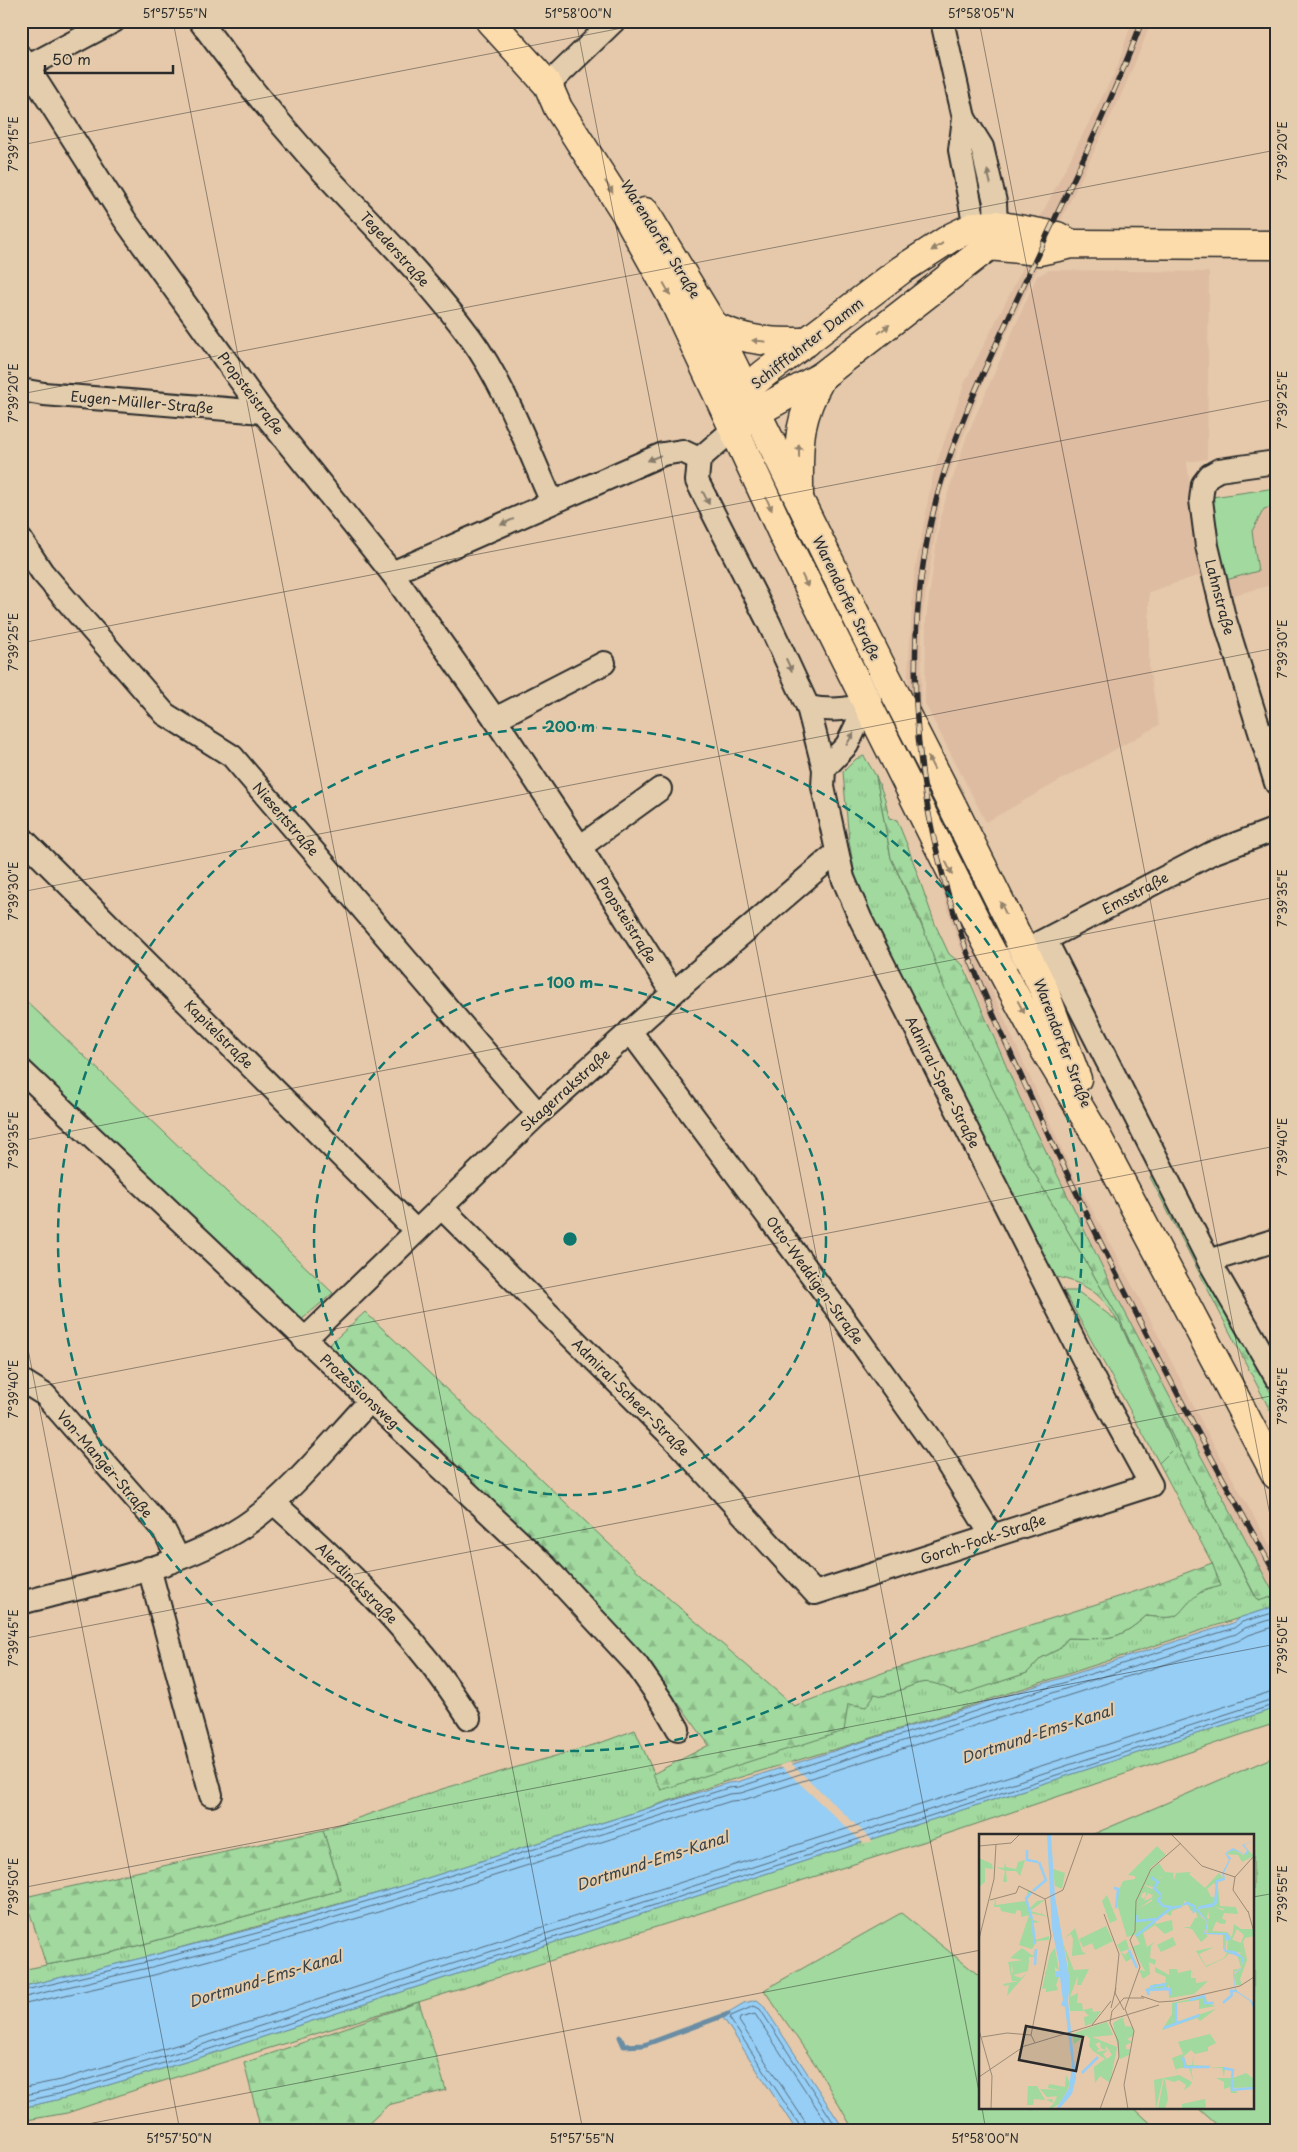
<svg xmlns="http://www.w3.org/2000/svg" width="1297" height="2152" font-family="'Playpen Sans',sans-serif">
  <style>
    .built { fill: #debca2 }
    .grass { fill: url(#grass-tufts); stroke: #668264 }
    .forest { fill: url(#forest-firs); stroke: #668264 }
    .green { fill: #a1d99e; stroke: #668264 }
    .water { fill: #96cef5; stroke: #6b8da4 }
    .pier { fill: #e5c9aa }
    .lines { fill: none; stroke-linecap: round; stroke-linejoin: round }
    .shore { stroke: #566c7c; stroke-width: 1 }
    .stream { stroke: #6b8da4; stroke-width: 5 }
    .minor-casing { stroke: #2b2b2b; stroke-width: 26 }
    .major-casing { stroke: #2b2b2b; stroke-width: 31 }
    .minor { stroke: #e3cdac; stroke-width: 22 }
    .major { stroke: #fddcac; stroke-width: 28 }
    .rail-casing { stroke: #2b2b2b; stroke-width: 5.5 }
    .rail { stroke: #e3cdac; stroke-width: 4; stroke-dasharray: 11; stroke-linecap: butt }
    .oneway { fill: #877c6c }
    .oneway2 { fill: #94846c }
    .ticks { fill: none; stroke: #2b2b2b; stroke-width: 1; stroke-opacity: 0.45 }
    .ring { fill: none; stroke: #0f766e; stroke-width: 2.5; stroke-dasharray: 9 6 }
    .labels { text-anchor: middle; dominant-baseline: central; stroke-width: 4; stroke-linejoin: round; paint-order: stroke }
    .street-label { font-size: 14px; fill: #2b2b2b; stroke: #e3cdac }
    .water-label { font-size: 15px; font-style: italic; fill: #3b4349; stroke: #e3cdac }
    .inset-river { fill: none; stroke: #96cef5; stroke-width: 2.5 }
    .inset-road { fill: none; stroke: #9b8a77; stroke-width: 1 }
    .view { fill: #2b2b2b; fill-opacity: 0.15; stroke: #2b2b2b; stroke-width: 2.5 }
    .inset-edge { fill: none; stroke: #2b2b2b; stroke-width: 2.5 }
    .centre { fill: #0f766e; stroke: #e3cdac; stroke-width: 2.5 }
    .ring-label { font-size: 15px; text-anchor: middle; font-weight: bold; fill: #0f766e; stroke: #e3cdac; stroke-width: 4; stroke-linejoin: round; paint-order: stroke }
    .neatline { fill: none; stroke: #2b2b2b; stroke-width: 2 }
    .ticks-label { font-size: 12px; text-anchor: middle; fill: #2b2b2b }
  </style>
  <defs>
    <pattern id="grass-tufts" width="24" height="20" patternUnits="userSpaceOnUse" patternTransform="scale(1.25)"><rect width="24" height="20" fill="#a1d99e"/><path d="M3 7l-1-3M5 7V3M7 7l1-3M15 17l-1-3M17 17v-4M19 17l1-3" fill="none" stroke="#8bba88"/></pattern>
    <pattern id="forest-firs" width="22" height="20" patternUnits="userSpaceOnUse" patternTransform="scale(1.25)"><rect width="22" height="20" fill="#a1d99e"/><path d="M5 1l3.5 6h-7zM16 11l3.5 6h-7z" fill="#8bba88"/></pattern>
  </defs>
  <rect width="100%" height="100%" fill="#e5c9aa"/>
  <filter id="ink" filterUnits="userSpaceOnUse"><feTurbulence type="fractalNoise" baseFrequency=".02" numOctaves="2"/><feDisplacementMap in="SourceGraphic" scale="10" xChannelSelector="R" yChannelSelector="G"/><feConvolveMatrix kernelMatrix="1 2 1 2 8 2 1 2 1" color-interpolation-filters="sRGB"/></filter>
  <g filter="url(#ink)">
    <g class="built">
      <path d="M1132,21H1151L1142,46L1122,93L985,378L942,492L922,617L921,716L931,803L959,916L1071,1170L1149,1317L1206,1431L1276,1556V1592L1273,1594L1117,1297L1019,1096L977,994L949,914L933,856L915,754L908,673L914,576L933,474L965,382L1022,270L1041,216L1117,68Z"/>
      <path d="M1049,270L1209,272L1207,459L1187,462L1200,575L1149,592V667L1159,725L986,822L925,704L926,619L940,517L968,433L1037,276Z"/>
      <path d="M1276,488V584L1230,596L1221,560Z"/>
    </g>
    <g class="grass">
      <path d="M864,756L876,776L891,858L1029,1164L1121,1322L1177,1446L1257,1600L1275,1596L1276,1606L856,1743L724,1782L639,1811L396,1888L150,1956L21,1987V1970L114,1952L341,1890L323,1830L442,1789L600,1743L635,1730L661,1790L848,1703L871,1699L875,1693L883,1696C923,1684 920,1673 960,1694L1027,1673L1041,1658L1059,1649L1068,1638C1106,1639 1117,1642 1146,1616C1186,1620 1172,1616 1197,1594C1203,1590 1213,1588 1220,1586L1212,1563L1159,1463L1175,1447C1158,1409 1126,1317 1095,1293C1084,1285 1069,1279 1056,1277L1011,1196L858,892L849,841L843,772L856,759Z"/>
      <path d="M1276,1708V1723L923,1842L496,1978L144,2087L67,2113L21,2121V2108L65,2098L195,2059Z"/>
    </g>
    <g class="forest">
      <path d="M876,776L885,799L889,818L897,820L908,847L935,924L949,954L963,965L1019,1096L1117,1297L1275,1596L1258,1601L1177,1446L1121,1322L1029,1164L944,987L919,917L891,858Z"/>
      <path d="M1156,1174L1276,1403V1422L1150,1177Z"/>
      <path d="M365,1312L645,1578L794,1706L885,1672L1143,1589L1212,1563L1221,1586C1214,1588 1203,1590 1198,1594C1172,1616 1186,1620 1146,1616C1117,1642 1106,1639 1068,1638L1059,1649L1041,1658L1027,1673L960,1695C920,1673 923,1684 883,1696L875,1694L866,1707L848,1704L844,1731L661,1790L653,1774L709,1745L652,1667L577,1590L327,1347Z"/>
      <path d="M323,1830L341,1890L114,1952L46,1965L25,1897Z"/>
      <path d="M419,2002L446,2090L388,2105L361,2131H252L259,2122L244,2063Z"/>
    </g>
    <g class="green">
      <path d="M1276,488V506L1264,509L1252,531L1258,571L1226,580L1217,538L1212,497Z"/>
      <path d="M21,996L333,1293L300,1321L21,1058Z"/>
      <path d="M1064,1291H1077L1120,1323L1175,1447L1159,1463Z"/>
      <path d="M1276,1756V2131H1224L1198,2108H1253V1836H1089Z"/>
      <path d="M901,1913L981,1977V2108H1134L1159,2131H854L817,2067L764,1990Z"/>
    </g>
    <g class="water">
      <path d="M1276,1606V1708L195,2059L65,2098L21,2108V1987L150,1956L274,1923L396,1888L728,1783L737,1782L1233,1623L1239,1618Z"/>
      <path d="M757,2000L763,2005L845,2131H798L794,2127L722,2016L744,2003Z"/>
    </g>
    <path class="pier" d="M790,1762L873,1841L864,1844L780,1765Z"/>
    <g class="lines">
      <g class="shore">
        <path d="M21,1991L151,1961L276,1928L398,1892L728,1788L739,1787L1234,1628L1242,1622L1276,1612"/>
        <path d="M21,1998L152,1967L278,1934L400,1898L729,1794L741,1793L1236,1634L1245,1628L1276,1618"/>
        <path d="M21,2005L154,1975L280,1941L402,1905L731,1801L743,1800L1238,1641L1249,1635L1276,1626"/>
        <path d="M21,2088L60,2080L190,2041L1276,1690"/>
        <path d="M21,2096L62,2087L192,2048L1276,1698"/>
        <path d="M21,2102L63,2093L194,2054L1276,1704"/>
        <path d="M801,2131L800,2126L730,2019L731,2016L754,2006L760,2009L839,2131"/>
        <path d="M807,2131L806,2123L739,2021L740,2018L755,2014L832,2131"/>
      </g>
      <path class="stream" d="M620,2037L624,2046L644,2045L728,2014"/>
      <g class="minor-casing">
        <g id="minor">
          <path d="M200,21C234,67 269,111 307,154C361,215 421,270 470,337C504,383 528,449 552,502"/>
          <path d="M942,21L964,118L960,150L972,212L975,226L984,239"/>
          <path d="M21,57L125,220L263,412L392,573L495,719L580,847L673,993"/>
          <path d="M27,67L114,21"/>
          <path d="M548,85L614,21"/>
          <path d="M964,118L982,147L995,202L996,225L990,241"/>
          <path d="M21,390L44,394L263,412"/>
          <path d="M1276,462L1219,470L1210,475L1203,484L1201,500L1207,546L1224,617L1276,783"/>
          <path d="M21,540L42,572L165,714L232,756L538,1114"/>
          <path d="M392,573L663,454L682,451L699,459"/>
          <path d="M808,707C830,711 846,710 867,704"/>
          <path d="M495,719L604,663"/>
          <path d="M824,769L847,745L883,670"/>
          <path d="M21,837L416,1231"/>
          <path d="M580,847L660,789"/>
          <path d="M1046,941L1209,1261L1276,1377"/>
          <path d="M998,964L1212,853L1276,829"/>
          <path d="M630,1031L839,1312L945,1460L992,1536"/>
          <path d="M21,1070L545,1566L636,1664L663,1703L678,1729"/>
          <path d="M441,1207L674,1439L815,1593L1151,1485L1099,1390L861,920L843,878L823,787L824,769L808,707L769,623L697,481L699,459L735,428"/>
          <path d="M1209,1261L1276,1240"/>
          <path d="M304,1340L538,1114L673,993L836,853"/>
          <path d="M21,1380L45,1395L165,1532L178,1558"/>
          <path d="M274,1503C346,1568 417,1635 469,1718"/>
          <path d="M149,1568L211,1795"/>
          <path d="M21,1603C95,1583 179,1569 244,1526C289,1496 333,1440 371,1400"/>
        </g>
      </g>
      <g class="major-casing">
        <g id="major">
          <path d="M490,21L548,85L558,108L626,214L673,299L784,537L986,941L1040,1042L1099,1140L1276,1475"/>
          <path d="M645,212L714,326L878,660L950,801L1044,990L1077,1079"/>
          <path d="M714,326C747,342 771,342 807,342"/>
          <path d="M740,408L744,391L764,374L901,270L952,237L975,226L996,225L1057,236L1066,241"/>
          <path d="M741,423L755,413L822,376L989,246L1039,251L1072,244L1276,245"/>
          <path d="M799,495C799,445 796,422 822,376"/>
        </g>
      </g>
      <use href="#minor" class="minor"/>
      <use href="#major" class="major"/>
      <g class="rail-casing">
        <path id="rail" d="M1142,21C1104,123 1052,221 1007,321C981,377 955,433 938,493C901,631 911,781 955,916C961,932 965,949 972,964C1004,1042 1040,1118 1077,1194C1139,1323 1206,1450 1276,1575"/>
      </g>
      <use href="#rail" class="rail"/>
    </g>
    <defs><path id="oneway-solid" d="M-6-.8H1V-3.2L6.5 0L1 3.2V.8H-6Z" transform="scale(1.25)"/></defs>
    <g class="oneway">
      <use href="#oneway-solid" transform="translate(989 177) rotate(-104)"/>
      <use href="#oneway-solid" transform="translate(654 458) rotate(157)"/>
      <use href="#oneway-solid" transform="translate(706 498) rotate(63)"/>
      <use href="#oneway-solid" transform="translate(507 522) rotate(156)"/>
      <use href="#oneway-solid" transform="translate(789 665) rotate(65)"/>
      <use href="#oneway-solid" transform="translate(850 739) rotate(-59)"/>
    </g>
    <g class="oneway2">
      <use href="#oneway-solid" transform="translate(609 187) rotate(58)"/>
      <use href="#oneway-solid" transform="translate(937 247) rotate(147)"/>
      <use href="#oneway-solid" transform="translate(667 289) rotate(61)"/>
      <use href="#oneway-solid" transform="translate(884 329) rotate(-37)"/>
      <use href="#oneway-solid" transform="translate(759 341) rotate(-174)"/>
      <use href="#oneway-solid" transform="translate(799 451) rotate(-90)"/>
      <use href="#oneway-solid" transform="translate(769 504) rotate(66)"/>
      <use href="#oneway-solid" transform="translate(805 581) rotate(64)"/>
      <use href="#oneway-solid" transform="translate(931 763) rotate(-117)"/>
      <use href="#oneway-solid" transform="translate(949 868) rotate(63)"/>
      <use href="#oneway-solid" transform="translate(1003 908) rotate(-116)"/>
      <use href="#oneway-solid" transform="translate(1021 1007) rotate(62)"/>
    </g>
  </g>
  <path class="ticks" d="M173,21L583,2131M576,21L981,2102M979,21L1276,1546M21,145L658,21M21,394L1276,150M21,643L1276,399M21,892L1276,648M21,1141L1276,897M21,1313L180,2131M21,1390L1276,1146M21,1639L1276,1395M21,1888L1276,1644M1253,1897L1276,1893M982,2108L986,2131M52,2131L981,1950"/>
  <g class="ring">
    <circle cx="570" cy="1239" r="256"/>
    <circle cx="570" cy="1239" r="512"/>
  </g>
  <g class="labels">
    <g class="street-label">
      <text transform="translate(661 239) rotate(58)">Warendorfer Straße</text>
      <text transform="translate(395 249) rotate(48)">Tegederstraße</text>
      <text transform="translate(807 343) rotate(-38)">Schifffahrter Damm</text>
      <text transform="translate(251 393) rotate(53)">Propsteistraße</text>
      <text transform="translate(142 402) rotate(5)">Eugen-Müller-Straße</text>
      <text transform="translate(1220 597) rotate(75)">Lahnstraße</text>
      <text transform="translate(847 598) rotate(64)">Warendorfer Straße</text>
      <text transform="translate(286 819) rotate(49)">Niesertstraße</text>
      <text transform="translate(1135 893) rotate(-28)">Emsstraße</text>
      <text transform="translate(627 920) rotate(58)">Propsteistraße</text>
      <text transform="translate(219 1034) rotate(45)">Kapitelstraße</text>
      <text transform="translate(1063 1043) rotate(69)">Warendorfer Straße</text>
      <text transform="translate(943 1082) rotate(63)">Admiral-Spee-Straße</text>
      <text transform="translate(565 1090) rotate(-42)">Skagerrakstraße</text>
      <text transform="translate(815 1280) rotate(54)">Otto-Weddigen-Straße</text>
      <text transform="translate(360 1391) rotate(43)">Prozessionsweg</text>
      <text transform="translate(631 1397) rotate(45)">Admiral-Scheer-Straße</text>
      <text transform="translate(105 1464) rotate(49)">Von-Manger-Straße</text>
      <text transform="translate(983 1539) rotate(-18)">Gorch-Fock-Straße</text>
      <text transform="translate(357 1583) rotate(45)">Alerdinckstraße</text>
    </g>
    <g class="water-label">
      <text transform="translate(1037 1733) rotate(-18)">Dortmund-Ems-Kanal</text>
      <text transform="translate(652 1860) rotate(-18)">Dortmund-Ems-Kanal</text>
      <text transform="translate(265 1978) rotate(-17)">Dortmund-Ems-Kanal</text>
    </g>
  </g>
  <g transform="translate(979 1834)">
    <rect width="275" height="275" fill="#e5c9aa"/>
    <path d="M46,26L41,42L37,37H27L28,48H24L26,37L17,33L25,34L26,28L27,33L37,35L39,28ZM180,29L186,38L197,39H194L195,47L177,42L172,35ZM164,51L175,56L173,61L169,59L165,67L177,62L159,75L160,62L165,65L167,62V58L161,60ZM49,56L53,59L48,66L50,75L58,67L66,66L51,77L62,80L63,76V80L70,83L51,79L54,86L61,88L54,89L57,106L70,102V106L58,107L53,115L40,111L50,81L42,83V77L38,76L36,80L22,77L21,73H15L16,66L12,68L17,66V71L47,67ZM236,73L245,77L239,88H231L229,76ZM222,83L228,88L225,99L229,102L222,108L213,95L204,93H211L216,84ZM96,94L103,117L107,120L93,122L94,105L92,100L86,104ZM244,101H247V102L245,117L255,119H256L263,124L262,134L255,138L254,144V136L262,134L258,120H249L246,124L227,133L217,117L235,113L220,120L227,132L245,124L248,119L246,118L244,114ZM249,104L262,109L264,119L248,117ZM147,105L150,115L142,118L146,121L150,117L153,124L147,128L138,111ZM84,109L98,144L91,163L99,159L98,169H103L104,177H91L92,187L90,167L89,129ZM43,114L54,122L55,115L57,130L56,123H50L49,137L50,126L33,129L32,137L36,142L42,144L48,139L28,162L30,151L25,152L24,150L40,147H33L29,128L44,126L31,124ZM76,114L80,137L76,133V138H69L67,154L63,155L71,120ZM190,135H198L199,139L212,136L216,143L212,137V144H217V149L229,147L215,160L190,164ZM116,210L120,215L117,218L129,216L124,220L128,225L133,221L130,216L138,213L131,249L121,242L116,249L115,233L126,225L114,217ZM215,219L214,231L230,232V229L231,233H243L255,236L254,244L267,239L275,245V253L252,254L259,259H252L251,253L245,255V248L237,244H253V236L246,234L245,243L243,234L212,232L214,247L210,233L197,235L198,240L193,224L204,220L208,231H213Z" fill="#a1d99e"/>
    <path d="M178,12L187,21L171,34L181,44L186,43L195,47L197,39L212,38L210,40L226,54L240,39L244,44L237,48L238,52L235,49L228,55L232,63H237L236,67L234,71L218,74L222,83L219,85L217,78L212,77L206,66L203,73L193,77L192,82L186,79L176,88L177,90L193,86L194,96L186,100L176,91L164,99L168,113L176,108L172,112L171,124L177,126L176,131L170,128L171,140L164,145L160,136L166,137L153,113L161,110L156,101L148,103L138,70L139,58L144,47L156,45V42L149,41ZM165,51L174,53L173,67L159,75ZM0,24L13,30L14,35L6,34V48L0,53ZM239,53L241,72L257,73L259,80L245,79L243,85L247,86L246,90L239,89L245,75L236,73L229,76L228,84L237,88L233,97L248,98L253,103L255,90L262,95H274L275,102L266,104L264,108L268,126L261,145L263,151H257L255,141L262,135L265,124L260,120L264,119L262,109L265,101L258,95L253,106L249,100H228L229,88L219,75L233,73L238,65ZM128,61L138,86L131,89L123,67ZM194,103L197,111L182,118L178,111ZM176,133L190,141V135L192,145L188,156H171L169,160L168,155L175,150H186L187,143L176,138ZM66,138H76L77,143H80L77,151L79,156L67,158ZM226,162L229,169L236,172L220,175V166L198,169L197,188L237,175L221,187L218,184L183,196L193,180V169ZM113,174L114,178L122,177L114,189L106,192L105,183L110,182L104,176ZM144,183L146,192L154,193V202L148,205L153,208L147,211V215H151L150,221L141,225L134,189ZM128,188L134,201L113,203L138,213L130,216L127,212L126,216L122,214L121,208L116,210L118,213L114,217L110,212L111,205L107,201L115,192ZM231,200L237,209L229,213V217L216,220L212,216L205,222L199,208ZM87,241L91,249L88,257L80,270L72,275H69L75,269L67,266L73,265L75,269L81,256L69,254L70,250L86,253ZM200,241L213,248L211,252L205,256L207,251L200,246L195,248L186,245L189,265L186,275H179L185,244ZM184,244L177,275L175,246ZM226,265L227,273L223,275H203V270Z" fill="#a1d99e" fill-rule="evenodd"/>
    <path d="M49,252H58L66,266L55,265L54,271H48Z" fill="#a1d99e"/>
    <path d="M254,15L264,21L270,17L275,22L263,28L259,21L247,20ZM74,35L86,39L83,55L76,52ZM127,92L134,107L116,116L113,109L104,113L100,105ZM50,126L49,137L34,141L33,129ZM110,135L102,151H98L99,143L96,144L95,136ZM115,192L110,199L95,210L93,200ZM61,255L81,256V262L68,263Z" fill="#a1d99e"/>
    <path d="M68,0H72L76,63L91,147L89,167L97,244L93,260L80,275H77L90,254L93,232L86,173L82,171L84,166L81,143H77L76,137H80V129L73,95ZM275,7L265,11L270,17L267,21L255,16L247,19L252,24L245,39L246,46L239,48L238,69L234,73L219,75L229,88L227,99H248L252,105L247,107V116L256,117L265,124L262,135L255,140L256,152L258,157L274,168L275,176L271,167L256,157L254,140L262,134L263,124L245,117L247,101L225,100L228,88L217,76L220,72L235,69L237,46L244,44L243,39L250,26L246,19L254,14L266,20L268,16L263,11Z" fill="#96cef5"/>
    <path class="inset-river" d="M48,16V26L59,28M172,43L179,48L175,54L182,61M135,54L139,55L137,74M54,57L67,46L60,28M53,58L47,64L53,85M182,63L179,66L184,72L192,73M204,71L208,69L215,72V77L217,75M158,81V87L176,85M53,86L56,110M157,102L192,74L203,72M150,116L158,134M56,131L57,115M171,153L186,150L185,154L189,155M170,161L168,156L191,155V161M211,166L225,162L226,169H235M244,169L253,161L252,157H257M197,190V169M185,194L221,181M204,223L206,233H230M244,234L254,236L253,244M103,239L119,223M253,245V256L275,254"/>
    <path class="inset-road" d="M192,0L223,32L256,43M0,12L32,9L41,0M256,43L254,56L269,78M256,43L275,22M11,66L37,59L40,52L66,65M269,77L275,98M125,80L140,120L136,159L145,176M0,105L15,45L17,10M162,162L180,168L195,167M195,167L261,152L275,143M132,174L137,154M113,191L132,167M0,196L13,242L12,275M3,203L28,199L52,201M56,209L52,201L72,102L66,65L84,56L104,0M46,212L180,171M0,243L47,211M121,275L140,223L139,207L131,189L133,177L145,164H165M149,275L145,251L155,197L146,175L161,133L151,106L156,97L157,67L172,35L202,9"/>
    <path class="view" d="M47,192L104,203L97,237L40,226Z"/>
    <rect width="275" height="275" class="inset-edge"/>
  </g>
  <circle cx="570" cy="1239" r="8" class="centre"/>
  <g class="ring-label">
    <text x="570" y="732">200 m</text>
    <text x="570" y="988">100 m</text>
  </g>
  <rect width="1297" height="2152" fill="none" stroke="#e3cdac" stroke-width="55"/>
  <path d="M45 65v8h128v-8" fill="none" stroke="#2b2b2b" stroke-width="2.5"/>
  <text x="52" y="65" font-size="15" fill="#2b2b2b" stroke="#e3cdac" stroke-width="4" paint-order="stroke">50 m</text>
  <rect x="28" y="28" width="1242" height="2096" class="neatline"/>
  <g class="ticks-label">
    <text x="175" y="18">51°57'55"N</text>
    <text x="578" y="18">51°58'00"N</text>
    <text x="981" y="18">51°58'05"N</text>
    <text transform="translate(14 144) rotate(-90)" y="4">7°39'15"E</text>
    <text transform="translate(1283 151) rotate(-90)" y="4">7°39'20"E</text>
    <text transform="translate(14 393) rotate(-90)" y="4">7°39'20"E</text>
    <text transform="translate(1283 400) rotate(-90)" y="4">7°39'25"E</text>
    <text transform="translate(14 642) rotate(-90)" y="4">7°39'25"E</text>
    <text transform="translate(1283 649) rotate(-90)" y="4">7°39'30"E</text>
    <text transform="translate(14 891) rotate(-90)" y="4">7°39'30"E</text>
    <text transform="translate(1283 898) rotate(-90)" y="4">7°39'35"E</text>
    <text transform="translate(14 1140) rotate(-90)" y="4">7°39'35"E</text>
    <text transform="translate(1283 1147) rotate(-90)" y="4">7°39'40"E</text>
    <text transform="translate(14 1389) rotate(-90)" y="4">7°39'40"E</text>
    <text transform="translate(1283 1396) rotate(-90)" y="4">7°39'45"E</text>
    <text transform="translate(14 1638) rotate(-90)" y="4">7°39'45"E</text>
    <text transform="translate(1283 1645) rotate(-90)" y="4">7°39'50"E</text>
    <text transform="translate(14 1887) rotate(-90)" y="4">7°39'50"E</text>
    <text transform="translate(1283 1894) rotate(-90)" y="4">7°39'55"E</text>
    <text x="179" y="2143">51°57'50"N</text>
    <text x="582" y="2143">51°57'55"N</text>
    <text x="985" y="2143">51°58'00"N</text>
  </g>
</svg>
